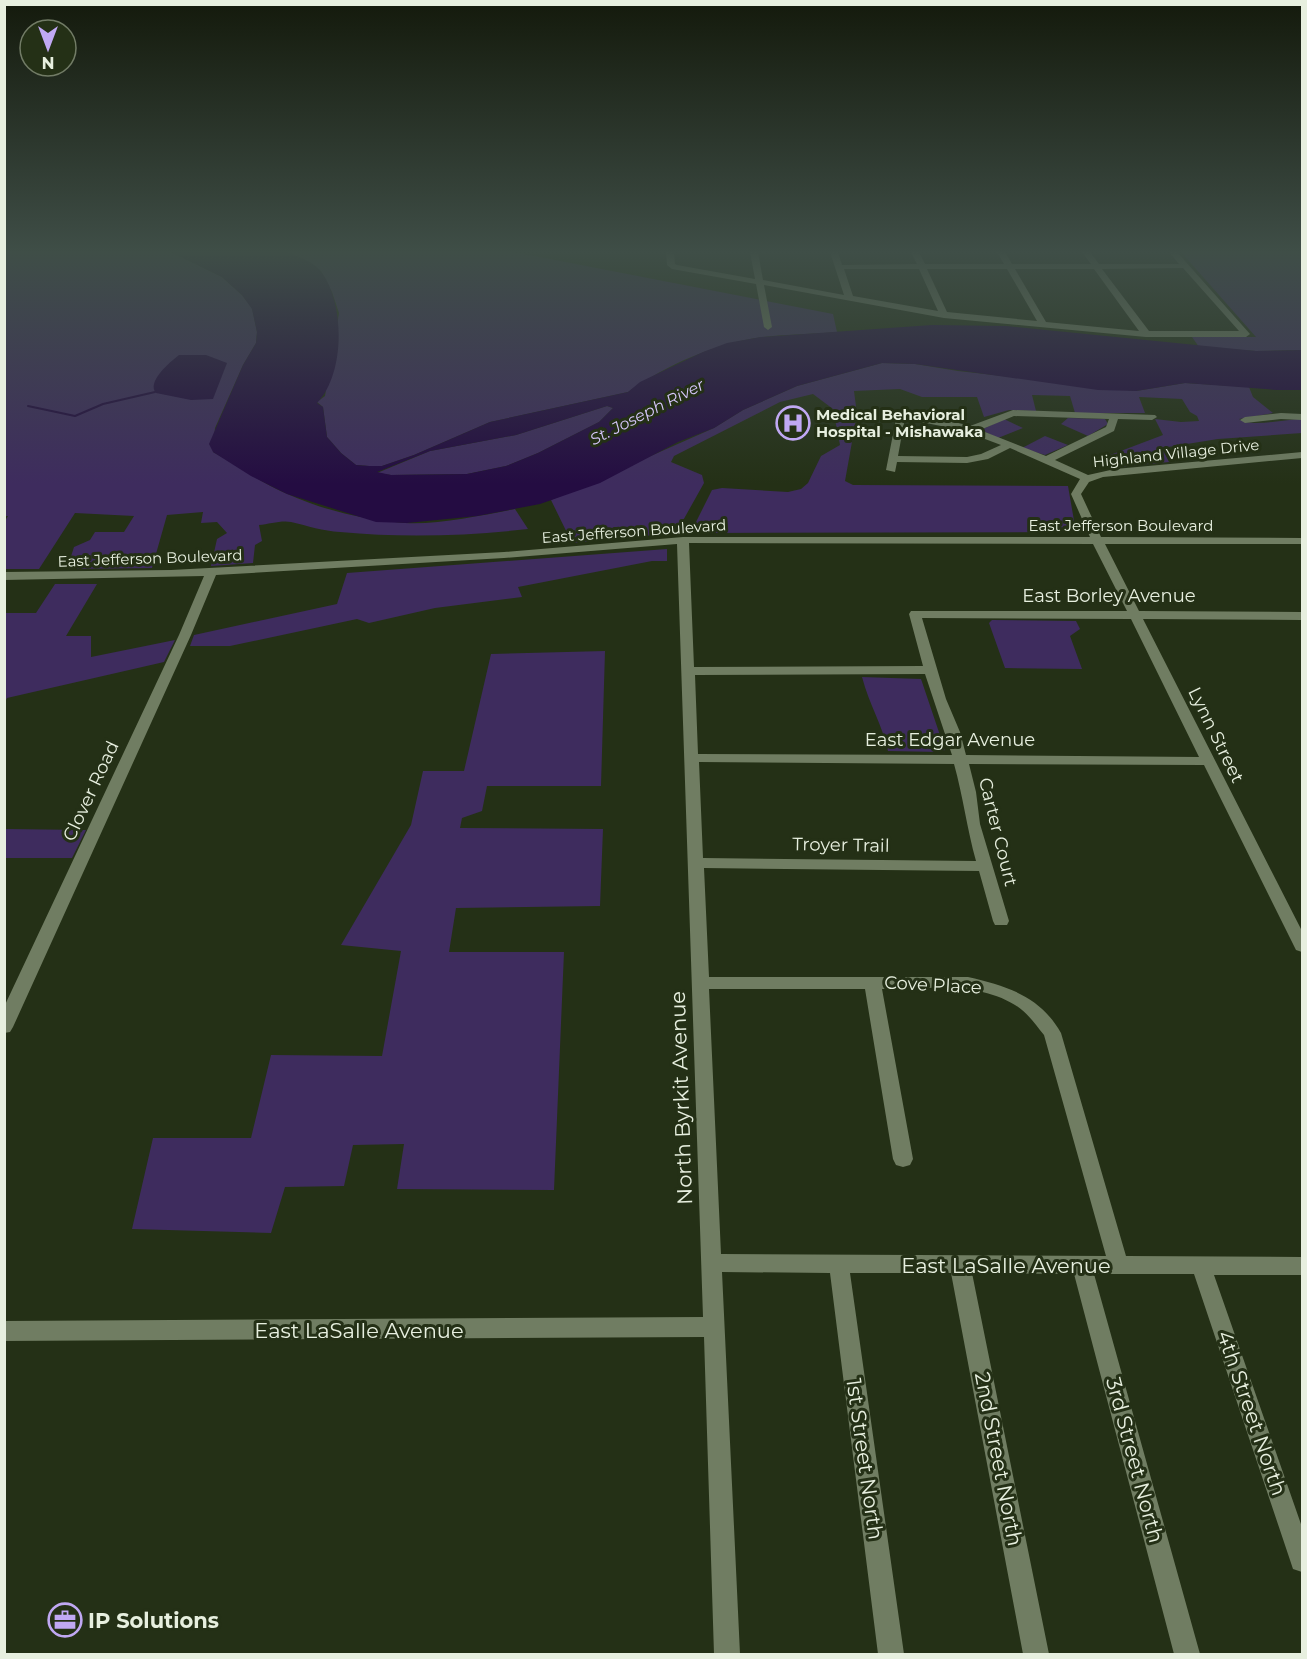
<svg xmlns="http://www.w3.org/2000/svg" width="1307" height="1659" font-family="Montserrat,sans-serif">
  <style>
    .green { fill: #3e2c5e }
    .water { fill: #240c42; fill-rule: evenodd }
    .lines { fill: none; stroke-linecap: round; stroke-linejoin: round }
    .stream { stroke: #240c42; stroke-width: 2 }
    .minor { fill: #707d62; fill-rule: evenodd }
    .labels { text-anchor: middle; dominant-baseline: central; stroke-width: 6; stroke-linejoin: round; paint-order: stroke }
    .far-poi-label { font-size: 15px; font-weight: bold; fill: #e7efdf; stroke: #243016; text-anchor: start }
    .far-street-label { font-size: 15px; fill: #e7efdf; stroke: #243016 }
    .far-water-label { font-size: 16px; font-style: italic; fill: #d7c7fd; stroke: #243016 }
    .street-label { font-size: 18px; fill: #e7efdf; stroke: #243016 }
    .near-street-label { font-size: 21px; fill: #e7efdf; stroke: #243016 }
    .near-poi-label { font-size: 21px; font-weight: bold; fill: #e7efdf; stroke: #243016; text-anchor: start }
  </style>
  <rect width="100%" height="100%" fill="#243016"/>
  <g class="green">
    <path d="M5,252H171L222,277L242,295L252,308L257,332L256,343L243,365L215,428L213,452C238,465 259,482 285,493C322,510 365,520 405,523C438,525 483,515 515,509L528,529C466,536 403,538 340,532C323,531 308,526 291,522C282,520 269,524 259,525L262,541L255,545L253,563L211,566L217,539L227,533L217,522L201,523L203,512L167,515L152,568L67,569L74,547L90,540L95,532H124L134,516L75,513L39,569H5V521L8,516H5Z"/>
    <path d="M287,252H514L833,314L837,332C813,334 788,334 763,337C715,343 667,365 628,392L490,422L414,455L382,466H369L356,465L341,453L327,437L323,407L317,402L325,396L339,313L332,292L321,271Z"/>
    <path d="M1181,252H1302V350L1256,351L1199,347L1192,337H1256Z"/>
    <path d="M882,363L915,364L958,371L1136,391L1185,383L1249,387L1253,397L1273,413L1239,419C1252,428 1285,419 1302,419V433L1218,439L1162,448L1169,462L1108,468L1097,460L1163,435L1155,419L1181,422L1199,421L1197,416L1190,412L1182,399L1139,397L1145,413H1075L1070,396L1032,395L1036,411L1009,410L984,417L977,397H922L900,389L854,391L857,414L845,481L853,485L1068,486L1076,532L706,533L696,531L693,528L712,490L722,488L788,492L801,489L808,483L821,456L840,445L833,409L813,394L780,402L674,456L671,462L702,475L704,483L676,533L572,543L551,500L714,428L743,410L797,386Z"/>
    <path d="M607,406L613,408L599,422L538,453L506,466L467,474L391,475L377,473L430,451L516,435Z"/>
    <path d="M1068,418L1105,419L1108,424L1088,436L1061,424Z"/>
    <path d="M1004,419L1023,428L998,438L983,431V429Z"/>
    <path d="M1045,436L1068,445L1045,455L1022,448Z"/>
    <path d="M667,549V561H652L518,587L522,597L435,608L369,623L357,619L230,646H190L194,635L337,604L347,573Z"/>
    <path d="M55,584H97L66,636H91V657L175,640L164,662L7,698L5,702V613H36Z"/>
    <path d="M992,620L1076,621L1080,629L1070,636L1082,669L1005,668L989,623Z"/>
    <path d="M605,651L601,786H487L482,811L462,818L460,828L603,829L600,906L456,908L449,952H564L554,1190L397,1189L404,1144L353,1145L344,1186L285,1187L271,1233L132,1229L153,1138H251L271,1055L382,1056L401,951L341,945L411,825L423,771H464L491,654Z"/>
    <path d="M862,677L921,679L945,750L940,752L888,751C882,724 869,704 862,677Z"/>
    <path d="M4,830L5,829L86,830L72,858H5Z"/>
  </g>
  <g class="water">
    <path d="M171,252H287C299,257 315,262 322,273C345,305 345,374 317,403L323,407L327,437L341,453L356,465L369,466H382L414,455L490,422L628,392L640,382L703,352L727,343L761,337L932,325L1006,326L1256,351L1302,350V390H1277L1185,383L1136,391L1098,390L915,364L882,363L797,386L743,410L714,428L678,442L600,483L540,504L477,516L407,523L376,522L287,494L251,476L213,452L209,444L243,365L256,343L257,332L252,309L242,295L222,277ZM607,406L613,408L599,422L538,453L506,466L467,474L391,475L377,472L430,451L516,435Z"/>
    <path d="M179,355H206L227,363L213,399L191,400L156,393C146,382 170,362 179,355Z"/>
  </g>
  <g class="lines">
    <path class="stream" d="M28,406L75,416L103,404L155,392"/>
    <g class="minor">
      <path d="M666,252H674L675,264L677,265L755,279L750,252H758L763,280L844,295L830,252H838L842,265L917,264L911,252H919L925,264H1004L997,252H1005L1012,264H1091L1082,252H1090L1099,264H1179L1169,252H1177L1250,334L1246,337H1146L944,318L764,285L772,327L768,330L764,327L756,284L672,269L667,265ZM1183,268L1239,331H1149L1102,269ZM844,269H919L938,311L853,296ZM927,269H1007L1037,321L947,312ZM1015,269H1094L1139,331L1046,322Z"/>
      <path d="M1013,410L1155,415L1157,417L1152,420L1118,419L1114,431L1055,460L1088,475L1115,469L1302,452V458L1103,477L1089,482L1081,494L1101,537L1302,538V544H1105L1139,611L1302,612V620L1143,619L1302,931V952L1296,950L1294,946L1204,765L969,764L976,792L980,824L1009,921L1007,925H995L993,921L979,871L704,868L709,977H968C1007,986 1040,996 1061,1033L1126,1256L1302,1257V1275H1214L1302,1527V1572L1293,1569L1290,1560L1194,1274H1094L1200,1654H1174L1074,1274L972,1273L1049,1654H1023L951,1273H850L904,1654H878L830,1273L722,1272L740,1654H714L704,1337L4,1341V1321L703,1317L677,544L504,558L216,575L191,635L13,1027L10,1032L4,1033V1007L179,635L204,576L4,580V572L171,570L504,552L683,537H1090L1071,494L1080,479L1010,448L988,459L967,463L897,462L895,472L886,470L896,419L916,415L939,418L970,426ZM1014,416L1109,419L1106,427L1046,456L980,430ZM916,421L961,430L1001,445L981,454L967,457L898,456L904,423ZM689,543L1093,544L1127,611H911L909,614L923,666L694,667ZM922,618L1131,619L1199,757L966,755L960,732L946,699ZM925,674L952,755L698,754L695,675ZM699,762L954,764C963,796 967,829 976,861L703,858ZM709,989H865L893,1159L896,1165L903,1167L910,1165L913,1159L882,989C924,989 977,981 1015,1005C1027,1012 1035,1024 1044,1035L1106,1256L721,1254Z"/>
      <path d="M1281,413L1302,414V420L1281,419L1245,423L1240,420L1245,417Z"/>
    </g>
  </g>
  <linearGradient id="sky" x2="0" y2="1"><stop stop-color="#141a0c"/><stop offset="0.52" stop-color="#3f4e47"/><stop offset="1" stop-color="#3f4e47" stop-opacity="0"/></linearGradient>
  <rect width="1307" height="484" fill="url(#sky)"/>
  <defs>
    <g id="hospital-ring" transform="scale(1.725)"><circle r="9.5" fill="#243016" stroke="#c0a8f3" stroke-width="1.5"/><path d="M-5-5h3v3.5h4V-5h3V5h-3V1.5h-4V5h-3Z" fill="#c0a8f3"/></g>
    <g id="office-ring" transform="scale(1.725)"><circle r="9.5" fill="#243016" stroke="#c0a8f3" stroke-width="1.5"/><path d="M-6-3h4V-5.5h4V-3h4V5H-6ZM-1-4.5V-3h2v-1.5ZM-6 0V1H6V0Z" fill="#c0a8f3"/></g>
  </defs>
  <g fill-rule="evenodd">
    <use href="#hospital-ring" x="793" y="423"/>
    <use href="#office-ring" x="65" y="1620"/>
  </g>
  <g class="labels">
    <g class="far-poi-label">
      <text x="816" y="414">Medical Behavioral<tspan x="816" dy="17">Hospital - Mishawaka</tspan></text>
    </g>
    <g class="far-street-label">
      <text transform="translate(1176 453) rotate(-6)">Highland Village Drive</text>
      <text x="1121" y="525">East Jefferson Boulevard</text>
      <text transform="translate(634 531) rotate(-4)">East Jefferson Boulevard</text>
      <text transform="translate(150 558) rotate(-2)">East Jefferson Boulevard</text>
    </g>
    <g class="far-water-label">
      <text transform="translate(647 412) rotate(-27)">St. Joseph River</text>
    </g>
    <g class="street-label">
      <text x="1109" y="596">East Borley Avenue</text>
      <text transform="translate(1216 735) rotate(64)">Lynn Street</text>
      <text x="950" y="740">East Edgar Avenue</text>
      <text transform="translate(91 791) rotate(-65)">Clover Road</text>
      <text transform="translate(998 832) rotate(76)">Carter Court</text>
      <text transform="translate(841 845) rotate(1)">Troyer Trail</text>
      <text transform="translate(933 985) rotate(3)">Cove Place</text>
    </g>
    <g class="near-street-label">
      <text transform="translate(681 1098) rotate(-92)">North Byrkit Avenue</text>
      <text x="1006" y="1265">East LaSalle Avenue</text>
      <text x="359" y="1330">East LaSalle Avenue</text>
      <text transform="translate(1252 1413) rotate(71)">4th Street North</text>
      <text transform="translate(865 1459) rotate(82)">1st Street North</text>
      <text transform="translate(999 1459) rotate(79)">2nd Street North</text>
      <text transform="translate(1135 1460) rotate(75)">3rd Street North</text>
    </g>
    <g class="near-poi-label">
      <text x="88" y="1620">IP Solutions</text>
    </g>
  </g>
  <rect width="1307" height="1659" fill="none" stroke="#e7efdf" stroke-width="12"/>
  <g transform="translate(48 48) rotate(180)"><circle r="28" fill="#243016" stroke="#727c66" stroke-width="1.5"/>
  <path d="M0-4.5L10 22L0 15L-10 22Z" fill="#c0a8f3"/>
  <text y="-9" font-size="16" font-weight="bold" text-anchor="middle" fill="#e7efdf">N</text>
  </g>
</svg>
